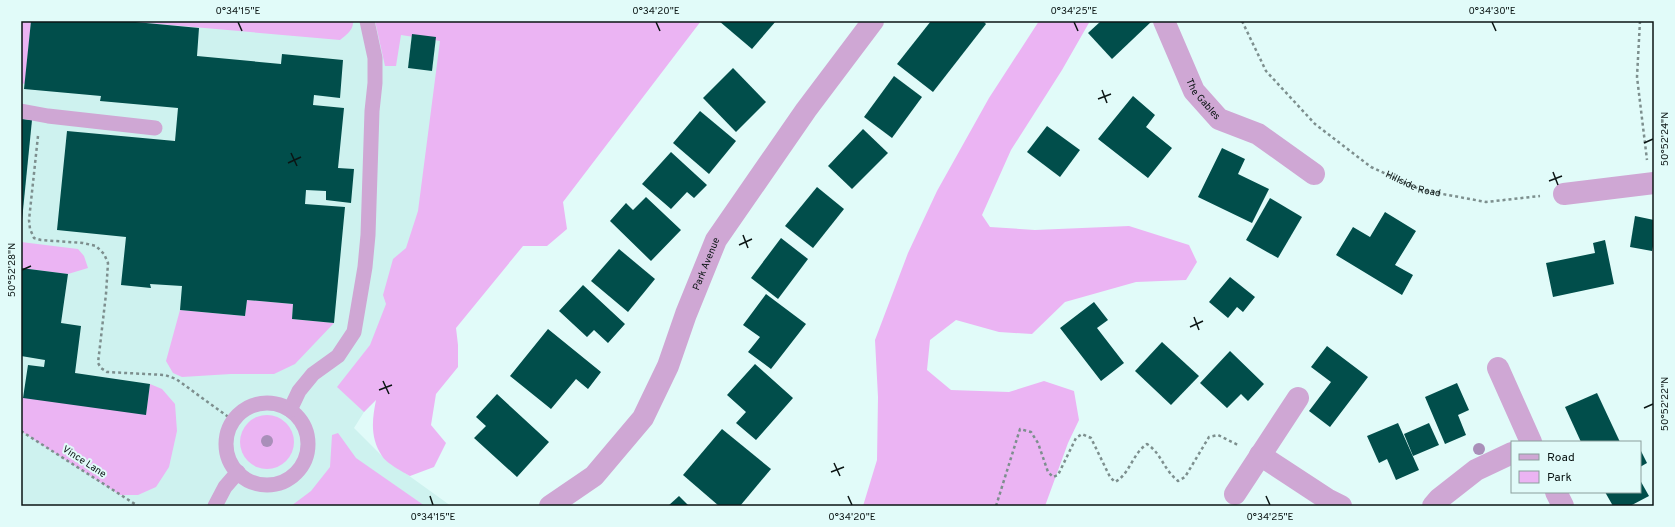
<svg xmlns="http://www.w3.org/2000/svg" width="1675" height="527" font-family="Overpass,sans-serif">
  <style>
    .built { fill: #cef2ef }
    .green { fill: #ebb4f3 }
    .building { fill: #014e4b }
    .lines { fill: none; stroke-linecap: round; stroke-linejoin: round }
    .path { stroke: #7d8f8e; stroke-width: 2.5; stroke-dasharray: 3 3; stroke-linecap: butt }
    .lane { stroke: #cfa7d4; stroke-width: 15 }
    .street { stroke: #cfa7d4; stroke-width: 22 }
    .tree { fill: #a98fb9 }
    .ticks { fill: none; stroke: #0b1514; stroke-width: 1.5 }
    .labels { text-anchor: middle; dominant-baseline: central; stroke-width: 4; stroke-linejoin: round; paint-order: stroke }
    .street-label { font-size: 10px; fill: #0b1514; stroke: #e1fbf9 }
    .neatline { fill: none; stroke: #0b1514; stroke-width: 1.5 }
    .ticks-label { font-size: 10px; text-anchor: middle; fill: #0b1514 }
  </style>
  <rect width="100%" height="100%" fill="#e1fbf9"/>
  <path class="built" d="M21,21H701L364,412L354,428L383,457L451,506H34L21,503Z"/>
  <g class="green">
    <path d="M21,21H31L25,84L21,83Z"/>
    <path d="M125,21H353C354,30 346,35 340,40Z"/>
    <path d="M375,21H701L563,202L567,229L547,246H523L456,328L458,345V367L436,394L431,425L446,443L434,467L410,476C403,472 386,463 382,456C370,438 372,420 376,400L364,412L337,387L370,345L386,304L383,295L393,259L406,248L418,211L440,41L401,35L396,66H385Z"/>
    <path d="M1039,21H1090L1062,70L1011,150L982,215L990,227L1035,230L1129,226L1189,245L1197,262L1186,280L1136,282L1065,302L1032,334L999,332L956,320L930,340L927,370L951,390L1009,392L1044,381L1074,391L1079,420L1068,443L1045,506H863L877,460L878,397L875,340L908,253L937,191L989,98Z"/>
    <path d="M21,242L78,249L84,256L88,268L68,274L21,268Z"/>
    <path d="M247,300L293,304L292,319L334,323L295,364L274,374H231L182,377L173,373L166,361L180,310L245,316Z"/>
    <path d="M150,384L162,389L175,404L177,431L169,467L156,487L138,495H120L21,431V397L146,414Z"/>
    <circle cx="267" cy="442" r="27"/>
    <path d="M338,433L356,458L425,506H291L311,491L330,467L332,435Z"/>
  </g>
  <g class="building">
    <path d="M31,21H125L199,28L197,56L281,64L282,54L343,60L340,98L314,95L313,105L344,108L338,168L354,169L351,203L326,200V191L306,190L305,204L345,207L334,323L292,319L293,304L247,300L245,316L180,310L182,286L150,284L151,288L121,285L126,237L57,230L67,131L175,141L178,108L100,101L101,96L24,89Z"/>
    <path d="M719,21H776L752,49Z"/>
    <path d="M931,21H983L986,24L933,92L897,64Z"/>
    <path d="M1101,21H1152L1112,59L1088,33Z"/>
    <path d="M412,34L436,37L432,71L408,68Z"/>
    <path d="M733,68L766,102L736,132L703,98Z"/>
    <path d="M894,76L922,97L892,138L864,117Z"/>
    <path d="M1133,96L1155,115L1146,127L1172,148L1148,178L1098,139Z"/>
    <path d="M700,111L736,141L709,174L673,143Z"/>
    <path d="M21,119L32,120L22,220H21Z"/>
    <path d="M1047,126L1080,150L1060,177L1027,152Z"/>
    <path d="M863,129L888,153L852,189L828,166Z"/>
    <path d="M1222,148L1245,159L1238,174L1269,189L1252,223L1198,197Z"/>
    <path d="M671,152L707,185L694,198L687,192L671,209L642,184Z"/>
    <path d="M817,187L844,209L813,248L785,226Z"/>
    <path d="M646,197L681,230L651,261L610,221L626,203L633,210Z"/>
    <path d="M1270,198L1302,217L1278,258L1246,240Z"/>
    <path d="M1385,212L1416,231L1395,265L1413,275L1402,295L1336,255L1353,227L1370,237Z"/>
    <path d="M1635,216L1654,220V242L1652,251L1630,247Z"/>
    <path d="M781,238L808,259L778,299L751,278Z"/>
    <path d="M1605,240L1614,284L1553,297L1546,263L1595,253L1593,243Z"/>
    <path d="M619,249L655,279L628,312L591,281Z"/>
    <path d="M21,268L68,274L61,323L81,326L75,373L150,384L146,415L23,398L28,365L44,367L45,360L21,356Z"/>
    <path d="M1230,277L1255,297L1243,312L1237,307L1228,318L1209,302Z"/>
    <path d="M583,285L625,324L608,343L594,330L587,337L559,311Z"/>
    <path d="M766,294L806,324L771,369L748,352L760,337L743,325Z"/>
    <path d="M1094,302L1108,320L1097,328L1124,363L1101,381L1060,328Z"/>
    <path d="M548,329L601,372L588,389L576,379L551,409L510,376Z"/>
    <path d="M1162,342L1199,376L1171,405L1135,371Z"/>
    <path d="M1327,346L1368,377L1330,427L1309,411L1331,382L1311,367Z"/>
    <path d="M1230,351L1264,384L1248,401L1241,394L1227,408L1200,383Z"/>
    <path d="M755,364L793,398L756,440L736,423L746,412L727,395Z"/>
    <path d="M1457,383L1469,410L1458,415L1466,435L1445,444L1425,397Z"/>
    <path d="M1597,393L1620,442H1581L1565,407Z"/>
    <path d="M497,394L549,442L517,477L474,438L486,426L476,417Z"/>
    <path d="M1398,423L1419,470L1396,480L1387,459L1379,463L1367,436Z"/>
    <path d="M1429,423L1439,445L1413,456L1404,434Z"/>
    <path d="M722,429L771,469L740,506H719L683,475Z"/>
    <path d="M1640,449L1647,463L1640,467Z"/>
    <path d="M1640,480L1649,496L1630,506H1613L1605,492H1640Z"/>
    <path d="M679,496L689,506H668Z"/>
  </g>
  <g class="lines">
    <g class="path">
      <path id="s1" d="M1242,21L1266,71L1315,124L1371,167L1421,190L1486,202L1540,196"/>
      <path d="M1640,21L1637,77L1647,160"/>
      <path d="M38,136L29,220L30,229L34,238L41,240L83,243L96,246L104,254L108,263L106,294L98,363L101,368L107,372L165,375L176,379L234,421"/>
      <path d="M21,431L138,506"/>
      <path d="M996,506L1020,429L1031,432L1038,443L1048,472L1053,477L1058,475L1076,438L1082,434L1091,438L1110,477L1115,482C1130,474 1132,454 1147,444C1162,454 1163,469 1178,481L1185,477L1209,437L1218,435L1238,445"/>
    </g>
    <g class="lane">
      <path d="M21,111L48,116L155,128"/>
      <circle cx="267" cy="444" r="41"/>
      <path d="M290,410L299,391L313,374L338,356L354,332L365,267L368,235L372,111L375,83V58L367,21"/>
      <path d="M215,506L225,487L238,472"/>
    </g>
    <g class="street">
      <path id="s2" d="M1164,21L1194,91L1219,119L1258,134L1314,174"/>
      <path d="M1564,194L1654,183"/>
      <path d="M1498,368L1531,442"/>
      <path d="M1260,455L1327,499L1341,506"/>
      <path d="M1556,492L1563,506"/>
      <path d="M1235,494L1298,398"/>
      <path id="s3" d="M550,506L594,476L643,418L668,366L686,314L716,240L806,110L873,21"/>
      <path d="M1433,506L1439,499L1476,470L1512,453"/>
    </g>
  </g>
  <g class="tree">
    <circle cx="267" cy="441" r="6"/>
    <circle cx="1479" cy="449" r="6"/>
  </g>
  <path class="ticks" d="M238,22L242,31M656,22L660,31M1074,22L1078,31M1492,22L1496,31M1102,90L1107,103M1098,99L1111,94M1644,143L1653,139M291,153L297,166M288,163L301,157M1553,172L1558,185M1549,181L1562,176M743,235L748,248M739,245L752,239M22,270L31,266M1194,317L1199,330M1190,327L1203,321M383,381L389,394M379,390L392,385M1644,408L1653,404M834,463L840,476M831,472L844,467M430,496L433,505M848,496L852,505M1266,496L1270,505"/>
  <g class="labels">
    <g class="street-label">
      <text stroke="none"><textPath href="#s2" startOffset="88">The Gables</textPath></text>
      <text stroke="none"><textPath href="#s1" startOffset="244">Hillside Road</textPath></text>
      <text stroke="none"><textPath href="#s3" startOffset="296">Park Avenue</textPath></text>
      <text transform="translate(84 462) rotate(33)">Vince Lane</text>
    </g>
  </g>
  <rect width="1675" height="527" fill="none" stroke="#e1fbf9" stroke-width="44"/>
  <rect x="1511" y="441" width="130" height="52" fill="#e1fbf9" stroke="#8b9f9d"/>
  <rect x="1519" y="454" width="20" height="6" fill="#cfa7d4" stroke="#8b9f9d"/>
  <text x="1547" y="461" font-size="12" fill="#0b1514">Road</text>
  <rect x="1519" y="471" width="20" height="12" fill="#ebb4f3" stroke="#8b9f9d"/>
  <text x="1547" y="481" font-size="12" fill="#0b1514">Park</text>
  <rect x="22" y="22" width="1631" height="483" class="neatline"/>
  <g class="ticks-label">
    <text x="238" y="14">0°34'15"E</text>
    <text x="656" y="14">0°34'20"E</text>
    <text x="1074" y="14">0°34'25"E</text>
    <text x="1492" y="14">0°34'30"E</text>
    <text transform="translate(1664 139) rotate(-90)" y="4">50°52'24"N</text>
    <text transform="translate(11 270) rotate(-90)" y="4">50°52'28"N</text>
    <text transform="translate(1664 404) rotate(-90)" y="4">50°52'22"N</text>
    <text x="433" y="520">0°34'15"E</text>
    <text x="852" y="520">0°34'20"E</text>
    <text x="1270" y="520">0°34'25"E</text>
  </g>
</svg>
